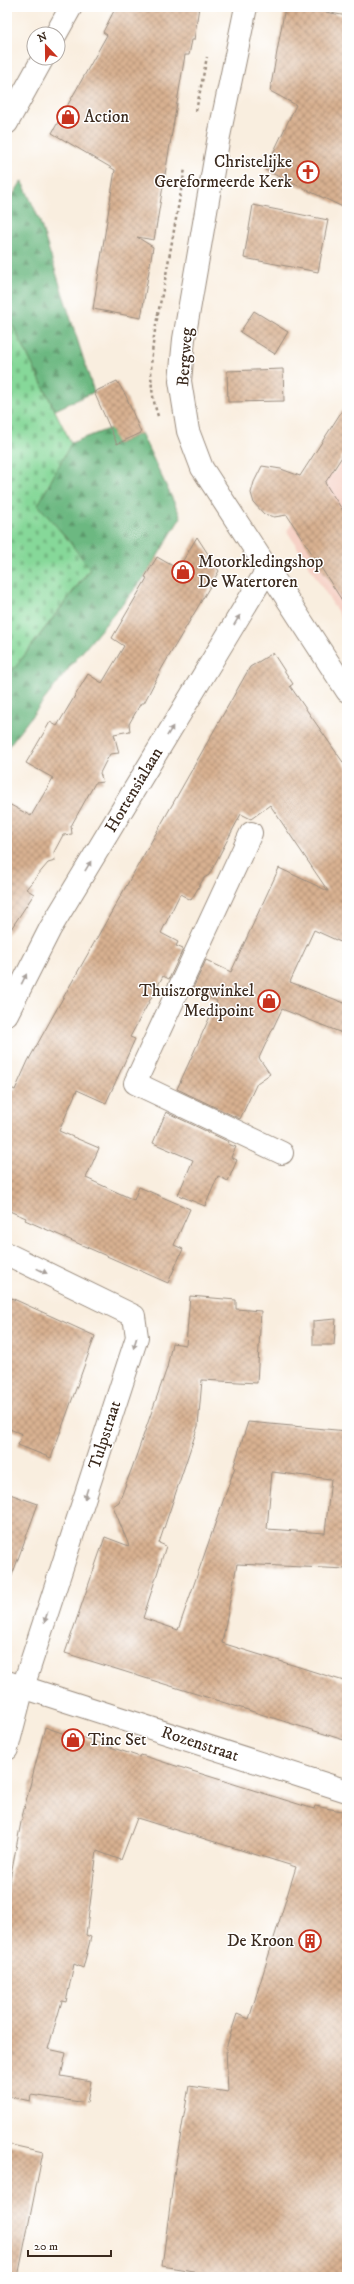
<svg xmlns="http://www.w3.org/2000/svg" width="354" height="2284" font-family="'IM FELL DW Pica',serif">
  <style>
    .built { fill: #f6d1c6 }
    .forest { fill: url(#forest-firs); stroke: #547150 }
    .cemetery { fill: url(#cemetery-stones); stroke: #60815c }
    .building { fill: url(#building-cross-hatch); fill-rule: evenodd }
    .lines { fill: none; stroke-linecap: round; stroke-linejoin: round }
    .minor-casing { stroke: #9a8c7e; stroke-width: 24 }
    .path { stroke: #9a8c7e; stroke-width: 2.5; stroke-dasharray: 3 3; stroke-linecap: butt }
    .minor { stroke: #fff; stroke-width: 22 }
    .oneway { fill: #a79f9a }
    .labels { text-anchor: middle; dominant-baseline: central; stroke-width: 3; stroke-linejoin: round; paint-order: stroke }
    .poi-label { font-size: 17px; fill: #3b2a1e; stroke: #fff; text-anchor: start }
    .street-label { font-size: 17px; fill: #3b2a1e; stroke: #fff }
  </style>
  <defs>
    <pattern id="forest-firs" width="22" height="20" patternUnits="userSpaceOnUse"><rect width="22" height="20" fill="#6cb881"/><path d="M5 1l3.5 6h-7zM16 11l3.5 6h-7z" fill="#5a9669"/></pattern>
    <pattern id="cemetery-stones" width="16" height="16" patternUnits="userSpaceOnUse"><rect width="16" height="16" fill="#86d899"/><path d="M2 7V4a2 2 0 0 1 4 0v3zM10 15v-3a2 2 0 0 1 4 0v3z" fill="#75ba83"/></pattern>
    <pattern id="building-cross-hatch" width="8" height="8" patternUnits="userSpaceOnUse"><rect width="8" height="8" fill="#d8b191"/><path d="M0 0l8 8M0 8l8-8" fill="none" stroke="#b09076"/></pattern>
  </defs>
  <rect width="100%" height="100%" fill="#fff"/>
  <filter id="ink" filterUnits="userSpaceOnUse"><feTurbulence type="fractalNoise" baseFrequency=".025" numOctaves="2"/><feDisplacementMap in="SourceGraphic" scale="8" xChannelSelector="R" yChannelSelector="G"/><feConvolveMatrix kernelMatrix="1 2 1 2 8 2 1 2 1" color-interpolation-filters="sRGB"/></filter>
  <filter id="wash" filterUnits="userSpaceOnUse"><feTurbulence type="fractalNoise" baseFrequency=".012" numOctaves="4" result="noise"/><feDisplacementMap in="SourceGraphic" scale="16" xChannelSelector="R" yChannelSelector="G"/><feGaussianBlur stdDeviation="0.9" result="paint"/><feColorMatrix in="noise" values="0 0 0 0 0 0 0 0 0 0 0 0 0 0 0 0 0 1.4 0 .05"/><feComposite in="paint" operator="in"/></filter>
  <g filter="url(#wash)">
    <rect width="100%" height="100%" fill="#f9eedf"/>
    <path class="built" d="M347,455V627L287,531L326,470L333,474Z"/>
    <g class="forest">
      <path d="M22,181L39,219L94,392L55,410L7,314V204Z"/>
      <path d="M111,428L118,444L141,433L181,517L145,577L72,664L7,748V678L90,570L68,540L38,505L71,443Z"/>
    </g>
    <path class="cemetery" d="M7,314L71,443L38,505L68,540L90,569L7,678Z"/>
    <g id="blocks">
      <g class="building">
        <path d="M116,7H199L194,40H192L189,55H185L154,240L137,237L153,247L141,318L93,309L115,170L52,133L107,35L103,32Z"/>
        <path d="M285,7H299L347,16V209L265,170L296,105L270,91Z"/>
        <path d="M253,205L328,220L318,272L244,258Z"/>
        <path d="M254,311L288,332L275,354L240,332Z"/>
        <path d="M283,369L284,401L228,402L227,371Z"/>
        <path d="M117,381L126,396L141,433L117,444L94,392Z"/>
        <path d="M347,403V449L325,483L347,517V608L287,515L274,517L264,514L254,503L251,493L254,482L262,466L281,469L300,476Z"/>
        <path d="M197,537L219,571L162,668L144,703H141L129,724L130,731L114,734L119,753L110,754L105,763L100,773L103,782L95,783L71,826L72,834L63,835L54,852L55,861L48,863L26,889L34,894L7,935V803L31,816L53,778L26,763L35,748L50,722L57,726L88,674L102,683L124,646L112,638L147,578L145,577L157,557L178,569Z"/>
        <path d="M273,653L293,684L290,686L347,768V945L314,930L290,982L347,1004V1035L282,1009L259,1058L270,1074L257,1083L240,1119L177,1089L217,1001L192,990L206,960L231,972L279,868L328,891L270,805L251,819L241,814L209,875L204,878L191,900L180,894L161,933L178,942L176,946L183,949L169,979L163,976L130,1037L135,1039L106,1103L77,1090L59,1131L99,1148L86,1178L134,1200L139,1187L190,1209L174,1245L183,1249L168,1283L25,1220L26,1218L7,1210V1086L15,1090L28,1061L59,1005L250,667Z"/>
        <path d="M166,1112L229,1142L228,1144L236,1147L231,1157L237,1160L228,1181L218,1176L205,1206L178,1195L193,1160L153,1143Z"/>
        <path d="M7,1296L95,1336L51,1458L18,1445L22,1434L7,1428Z"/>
        <path d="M190,1296L236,1300V1309L261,1311L257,1383L202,1380L198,1426L159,1543L166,1546L143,1618L178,1630L235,1467L234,1466L248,1422L347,1431V1569L237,1564L222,1643L347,1682V1741L65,1653L105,1537L129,1546L113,1506L119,1502L132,1468L167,1368L172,1343L186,1345ZM272,1472L331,1479L325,1533L267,1529Z"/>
        <path d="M336,1319L334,1345H313V1321Z"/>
        <path d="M7,1493L38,1504L10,1581L7,1580Z"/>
        <path d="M45,1727L62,1733L66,1732L140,1757L141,1755L314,1809L315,1806L347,1812V2277H192L193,2271L162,2266L175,2168L189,2086L228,2092L226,2048L237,2014L249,2019L296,1867L137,1818L121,1860L97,1851L86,1935L91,1937L83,1968L74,1964L66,2002L62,2001L48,2049L66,2053L61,2076L91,2081L87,2103L31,2095L30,2101L7,2096V1895L22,1817Z"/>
        <path d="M7,2144L43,2152L18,2277H7Z"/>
      </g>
    </g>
  </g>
  <g filter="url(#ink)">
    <use href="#blocks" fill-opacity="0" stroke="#9a8c7e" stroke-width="1"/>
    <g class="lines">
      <g class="minor-casing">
        <g id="minor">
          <path d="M246,7L219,136L184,339L180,381L188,431L202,468L347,691"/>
          <path d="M56,34L71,7"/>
          <path d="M7,123L43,58"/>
          <path d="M251,833L135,1083L282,1153"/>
          <path d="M7,1014L50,929L267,570"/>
          <path d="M7,1254L134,1316L137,1337L23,1687L7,1749"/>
          <path d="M7,1682L347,1791"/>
        </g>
      </g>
      <g class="path">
        <path d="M196,111L207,57"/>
        <path d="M158,416C143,372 156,325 165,280C172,243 178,206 185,169"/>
      </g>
      <use href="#minor" class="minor"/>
    </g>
    <defs><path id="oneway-solid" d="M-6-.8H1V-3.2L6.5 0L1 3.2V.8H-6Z"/></defs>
    <g class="oneway">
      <use href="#oneway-solid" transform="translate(237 620) rotate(-59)"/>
      <use href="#oneway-solid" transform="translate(170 731) rotate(-59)"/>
      <use href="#oneway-solid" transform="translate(88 866) rotate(-59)"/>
      <use href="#oneway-solid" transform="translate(24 979) rotate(-63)"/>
      <use href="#oneway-solid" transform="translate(42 1271) rotate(26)"/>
      <use href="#oneway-solid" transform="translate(135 1343) rotate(107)"/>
      <use href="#oneway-solid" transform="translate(86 1494) rotate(108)"/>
      <use href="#oneway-solid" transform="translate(46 1617) rotate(108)"/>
    </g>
  </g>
  <defs>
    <g id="shop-ring" transform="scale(1.15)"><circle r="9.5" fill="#fff" stroke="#c8321e" stroke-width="1.5"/><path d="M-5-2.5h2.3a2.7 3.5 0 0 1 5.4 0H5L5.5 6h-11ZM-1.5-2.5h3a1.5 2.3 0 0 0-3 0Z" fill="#c8321e"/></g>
    <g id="church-ring" transform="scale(1.15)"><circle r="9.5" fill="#fff" stroke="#c8321e" stroke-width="1.5"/><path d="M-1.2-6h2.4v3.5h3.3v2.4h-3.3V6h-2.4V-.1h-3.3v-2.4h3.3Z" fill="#c8321e"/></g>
    <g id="building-ring" transform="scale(1.15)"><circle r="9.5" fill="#fff" stroke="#c8321e" stroke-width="1.5"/><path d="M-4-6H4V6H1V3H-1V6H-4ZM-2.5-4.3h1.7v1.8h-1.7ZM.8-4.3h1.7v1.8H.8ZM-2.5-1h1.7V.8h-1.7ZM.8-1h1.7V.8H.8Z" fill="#c8321e"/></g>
  </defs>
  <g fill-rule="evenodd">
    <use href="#shop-ring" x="68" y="117"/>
    <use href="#church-ring" x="308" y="172"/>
    <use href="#shop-ring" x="183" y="572"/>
    <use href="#shop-ring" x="269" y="1001"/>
    <use href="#shop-ring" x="73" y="1740"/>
    <use href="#building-ring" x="310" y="1941"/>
  </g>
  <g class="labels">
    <g class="poi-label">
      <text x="84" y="117">Action</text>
      <text x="292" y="162" text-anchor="end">Christelijke<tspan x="292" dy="20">Gereformeerde Kerk</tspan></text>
      <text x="198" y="562">Motorkledingshop<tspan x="198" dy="20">De Watertoren</tspan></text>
      <text x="254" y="991" text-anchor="end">Thuiszorgwinkel<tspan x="254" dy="20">Medipoint</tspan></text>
      <text x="88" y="1740">Tinc Set</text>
      <text x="294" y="1941" text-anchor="end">De Kroon</text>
    </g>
    <g class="street-label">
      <text transform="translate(185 357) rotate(-86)">Bergweg</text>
      <text transform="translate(134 790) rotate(-59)">Hortensialaan</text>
      <text transform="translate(105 1435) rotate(-72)">Tulpstraat</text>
      <text transform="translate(200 1744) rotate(18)">Rozenstraat</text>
    </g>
  </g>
  <rect width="354" height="2284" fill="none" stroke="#fff" stroke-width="24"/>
  <g transform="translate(46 46) rotate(338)"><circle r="19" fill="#ffffff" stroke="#b1aaa5"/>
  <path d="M0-3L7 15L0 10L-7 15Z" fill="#c8321e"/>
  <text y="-6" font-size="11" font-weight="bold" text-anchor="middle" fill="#3b2a1e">N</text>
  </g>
  <path d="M28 2250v6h83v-6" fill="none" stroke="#3b2a1e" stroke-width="2"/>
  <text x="34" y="2250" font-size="12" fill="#3b2a1e" stroke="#ffffff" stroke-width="3" paint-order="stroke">20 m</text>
</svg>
